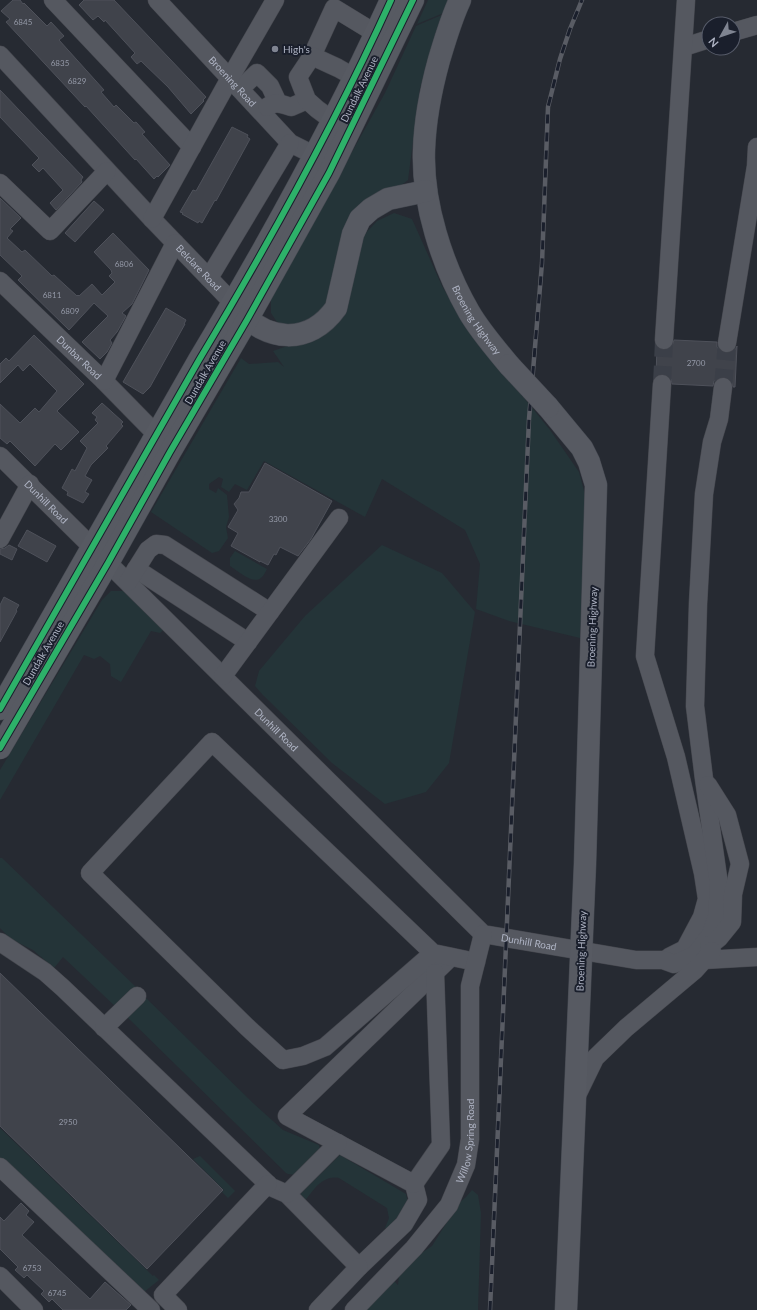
<svg xmlns="http://www.w3.org/2000/svg" width="757" height="1310" font-family="Lato,sans-serif">
  <style>
    .green { fill: #243438 }
    .building { fill: #40434b; stroke: #4e515a }
    .lines { fill: none; stroke-linecap: round; stroke-linejoin: round }
    .minor-tunnel { stroke: #3b3f48; stroke-width: 18; stroke-dasharray: 18 9; stroke-linecap: butt }
    .minor-casing { stroke: #44464d; stroke-width: 19 }
    .major-casing { stroke: #43474f; stroke-width: 23 }
    .minor { stroke: #555860; stroke-width: 18 }
    .major { stroke: #575a62; stroke-width: 22 }
    .rail-casing { stroke: #595c64; stroke-width: 4.5 }
    .rail { stroke: #1a1f2c; stroke-width: 3; stroke-dasharray: 9; stroke-linecap: butt }
    .major-bridge-casing { stroke: #43474f; stroke-width: 23; stroke-linecap: butt }
    .major-bridge { stroke: #575a62; stroke-width: 22 }
    .cycleway-casing { stroke: #1a1f2c; stroke-width: 8 }
    .cycleway { stroke: #2db169; stroke-width: 6 }
    .poi-dot { fill: #7f8491; stroke: #1a1f2c; stroke-width: 1.5 }
    .labels { text-anchor: middle; dominant-baseline: central; stroke-width: 4; stroke-linejoin: round; paint-order: stroke }
    .number-label { font-size: 8px; fill: #9398a6 }
    .poi-label { font-size: 10px; fill: #afb4c4; stroke: #1a1f2c; text-anchor: start }
    .street-label { font-size: 10px; fill: #afb4c4; stroke: #1a1f2c }
  </style>
  <rect width="100%" height="100%" fill="#262a32"/>
  <g class="green">
    <path d="M428,0H452L446,12L417,24Z"/>
    <path d="M444,14L420,88L408,180L348,227L338,251L327,303L315,317L297,328L279,325L271,313V297L385,93L416,26Z"/>
    <path d="M394,213L412,219L442,286L462,321L550,430L579,472L587,502L586,553L580,638L509,621L476,609L480,564L465,530L382,479L365,517L264,461L247,490L235,484L229,492L221,487L223,479L219,477L209,484V489L216,493L218,488L227,495L229,517L226,527L228,538L219,551L212,553L151,512L241,358L249,364L278,362L284,367L273,351L325,333L361,238L377,221Z"/>
    <path d="M382,545L442,573L475,612L449,763L426,792L385,804L332,763L262,694L255,686L259,671L305,616Z"/>
    <path d="M235,551L267,569C266,571 264,575 262,577C254,586 238,571 230,566V558Z"/>
    <path d="M111,591H128L164,629L160,633L151,631L121,682L111,676L110,664L100,656L94,659L84,655L0,800V770L102,600Z"/>
    <path d="M0,858H2L137,988L117,1008L63,957L54,968L33,950L11,939L0,928Z"/>
    <path d="M145,997L253,1103L283,1130L319,1145L320,1149L296,1175L288,1174L286,1173L126,1016Z"/>
    <path d="M0,1128L153,1276L154,1275L159,1280L139,1296L0,1163Z"/>
    <path d="M340,1155L406,1194L408,1203L389,1229L385,1228L389,1218L387,1208L339,1178C323,1175 314,1189 305,1201L299,1195Z"/>
    <path d="M200,1156L235,1191L228,1198L222,1192L224,1190L193,1159Z"/>
    <path d="M472,1190L478,1195L481,1213L478,1310H363L393,1280L398,1285L399,1275L417,1256L432,1246L459,1203L466,1197Z"/>
  </g>
  <g class="building">
    <path d="M13,0H20L23,4L24,3L47,26L51,22L64,36L59,40L104,90L101,92L114,107L116,105L134,123L136,122L145,132L142,134L170,165L158,177L157,176L154,179L136,159L135,160L86,106L85,107L6,22L10,19L1,11Z"/>
    <path d="M84,0H114L206,97L203,100L204,101L191,114L168,87L141,61L137,64L131,57L135,53L105,20L104,22L98,16L93,20L79,5Z"/>
    <path d="M0,90L83,177L81,180L82,182L56,210L50,203L63,190L43,168L39,172L32,165L39,158L0,117Z"/>
    <path d="M232,127L248,135L247,137L250,139L216,201L215,200L202,223L199,221L198,223L182,214L183,213L180,212L193,190L196,191Z"/>
    <path d="M0,198L21,218L10,229L13,231L7,238L22,252L25,250L52,276L54,275L77,296L78,295L79,296L92,284L102,295L115,282L109,276L112,273L111,270L94,252L113,233L149,270L132,304L122,313L126,316L117,332L110,340L112,343L107,352L100,359L82,342L108,316L94,303L69,330L18,280L22,276L0,255Z"/>
    <path d="M94,201L104,210L75,242L65,233Z"/>
    <path d="M166,308L186,320L184,324H185L150,387L143,394L123,382Z"/>
    <path d="M34,335L84,384L57,411L79,432L61,450L55,444L35,466L10,441L7,444L0,438V404L20,423L35,408L39,412L57,391L30,364L23,371L18,365L0,383V364L6,358L9,361Z"/>
    <path d="M674,340L717,342V347L720,351L726,353H731L735,350L737,346L735,387H733L732,383L730,379L725,377L719,378L714,381L713,386L672,384L671,379L667,375L662,374L656,376L657,347L663,350H668L672,346Z"/>
    <path d="M102,403L123,422L121,424L123,426L106,446L108,448L91,465L85,476L92,480L85,492L89,494L83,503L67,495L68,492L62,488L72,469L75,471L87,448L80,441L98,423L95,420L97,417L92,413Z"/>
    <path d="M265,463L332,501L311,539L298,556L280,547L276,555L274,554L268,565L260,561V562L231,546L238,533L228,527L238,510L234,504L239,498L241,492H249Z"/>
    <path d="M27,530L56,546L47,562L18,546Z"/>
    <path d="M9,545L17,549L12,560L0,554V549L5,548Z"/>
    <path d="M4,597L19,605L16,610L17,611L0,642V605Z"/>
    <path d="M0,973L223,1190L147,1269L0,1126Z"/>
    <path d="M21,1203L29,1211L26,1215L34,1222L22,1235L90,1299L105,1282L131,1305L126,1310H63L52,1299L49,1302L41,1294L44,1291L27,1275L24,1278L15,1270L18,1267L0,1249V1217L4,1221Z"/>
  </g>
  <g class="lines">
    <g class="minor-tunnel">
      <path d="M662,384L664,340"/>
      <path d="M723,387L727,343"/>
    </g>
    <g class="minor-casing">
      <g id="minor">
        <path d="M53,0L192,147"/>
        <path id="s1" d="M157,0L290,143L314,155"/>
        <path d="M733,32L757,25"/>
        <path d="M684,47L709,39"/>
        <path id="s2" d="M0,55L152,219L233,303"/>
        <path d="M312,56L334,8L375,33"/>
        <path d="M240,89L257,73L270,86L278,103"/>
        <path d="M267,107C276,101 281,104 291,107L307,100"/>
        <path d="M332,120L317,109L307,100L298,77L312,56L338,68L354,77"/>
        <path d="M0,183L50,231L107,171"/>
        <path d="M152,219L230,78L275,0"/>
        <path d="M209,278L290,143"/>
        <path id="s3" d="M0,281L104,381L157,435"/>
        <path d="M664,340L686,0"/>
        <path d="M727,343L756,166L757,147"/>
        <path d="M104,381L175,243"/>
        <path d="M662,384L645,656L676,757L703,873L707,899L702,917L685,949L669,957"/>
        <path id="s4" d="M0,456L483,934L636,960H663L674,964L695,955L711,934L717,916L719,884L704,779L695,706L698,604L704,494L712,442L719,419L723,387"/>
        <path d="M0,539L30,484"/>
        <path d="M136,569L248,642"/>
        <path d="M128,582L148,550L156,544L165,545L270,612"/>
        <path d="M223,676L339,518"/>
        <path d="M708,785L727,815L740,864L733,894L732,922L719,938L709,946"/>
        <path d="M0,942L45,972L63,988L271,1187L287,1194L359,1267L404,1224L418,1200L414,1184L287,1116L451,957"/>
        <path d="M433,953L212,742L90,873L247,1027L283,1060L303,1056L325,1047L433,953L476,962"/>
        <path d="M704,960L757,957"/>
        <path d="M104,1028L137,996"/>
        <path d="M577,1095L595,1058L626,1028L695,970L712,951"/>
        <path d="M0,1167L151,1310"/>
        <path d="M414,1184L441,1145L435,973"/>
        <path d="M287,1194L338,1143"/>
        <path d="M0,1276L34,1310"/>
        <path d="M178,1310L163,1295L268,1184"/>
        <path d="M318,1310L359,1267"/>
        <path id="s5" d="M354,1310L414,1248L449,1205L466,1165L470,1139V986L483,934"/>
      </g>
    </g>
    <g class="major-casing">
      <g id="major">
        <path id="s6" d="M460,0C451,19 445,40 439,60C431,89 425,119 424,150C422,203 442,265 469,312C480,331 495,348 509,365"/>
        <path d="M238,309C266,342 309,346 336,308L353,234L360,219L371,209L388,199L426,191"/>
        <path d="M548,407L582,448L589,462L596,485L585,864L566,1310"/>
        <path d="M0,709L199,360C269,243 335,124 391,0"/>
        <path d="M0,748L108,563L170,452L247,320L329,173L413,0"/>
      </g>
    </g>
    <use href="#minor" class="minor"/>
    <use href="#major" class="major"/>
    <g class="rail-casing">
      <path id="rail" d="M490,1310L529,419L542,263L548,107L560,59L570,29L582,0"/>
    </g>
    <use href="#rail" class="rail"/>
    <g class="major-bridge-casing">
      <path id="major-bridge" d="M509,365L548,407"/>
    </g>
    <use href="#major-bridge" class="major-bridge"/>
    <g class="cycleway-casing">
      <g id="cycleway">
        <path d="M0,709L199,360C269,243 335,124 391,0"/>
        <path d="M0,748L108,563L170,452L247,320L329,173L413,0"/>
      </g>
    </g>
    <use href="#cycleway" class="cycleway"/>
  </g>
  <circle class="poi-dot" cx="275" cy="49" r="4"/>
  <g class="labels">
    <g class="number-label">
      <text x="23" y="22">6845</text>
      <text x="60" y="63">6835</text>
      <text x="77" y="81">6829</text>
      <text x="124" y="264">6806</text>
      <text x="52" y="295">6811</text>
      <text x="70" y="311">6809</text>
      <text x="696" y="363">2700</text>
      <text x="278" y="519">3300</text>
      <text x="68" y="1122">2950</text>
      <text x="32" y="1268">6753</text>
      <text x="57" y="1293">6745</text>
    </g>
    <g class="poi-label">
      <text x="283" y="49">High's</text>
    </g>
    <g class="street-label">
      <text stroke="none"><textPath href="#s1" startOffset="111">Broening Road</textPath></text>
      <text transform="translate(359 89) rotate(-64)">Dundalk Avenue</text>
      <text stroke="none"><textPath href="#s2" startOffset="291">Belclare Road</textPath></text>
      <text stroke="none"><textPath href="#s6" startOffset="336">Broening Highway</textPath></text>
      <text stroke="none"><textPath href="#s3" startOffset="110">Dunbar Road</textPath></text>
      <text transform="translate(205 372) rotate(-60)">Dundalk Avenue</text>
      <text stroke="none"><textPath href="#s4" startOffset="65">Dunhill Road</textPath></text>
      <text transform="translate(592 627) rotate(-88)">Broening Highway</text>
      <text transform="translate(43 653) rotate(-60)">Dundalk Avenue</text>
      <text stroke="none"><textPath href="#s4" startOffset="389">Dunhill Road</textPath></text>
      <text stroke="none"><textPath href="#s4" startOffset="726">Dunhill Road</textPath></text>
      <text transform="translate(581 951) rotate(-88)">Broening Highway</text>
      <text stroke="none"><textPath href="#s5" startOffset="209">Willow Spring Road</textPath></text>
    </g>
  </g>
  <g transform="translate(721 36) rotate(230)"><circle r="19" fill="#1a1f2c" stroke="#565b69"/>
  <path d="M0-3L7 15L0 10L-7 15Z" fill="#7f8491"/>
  <text y="-6" font-size="11" font-weight="bold" text-anchor="middle" fill="#afb4c4">N</text>
  </g>
</svg>
